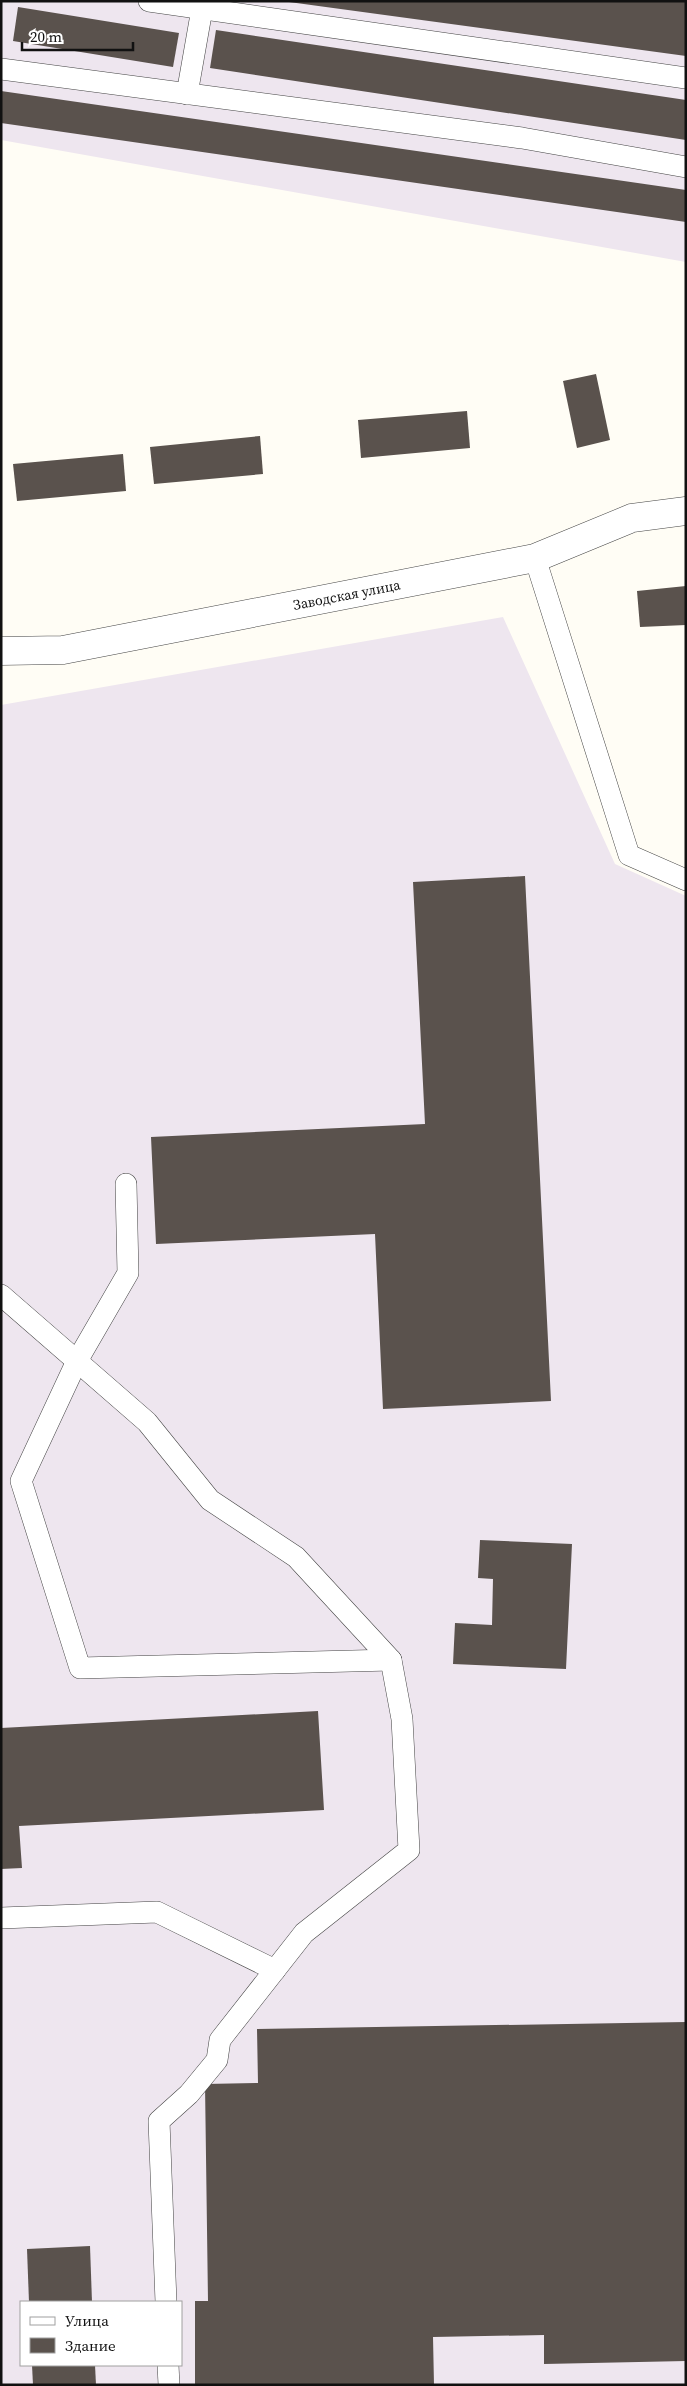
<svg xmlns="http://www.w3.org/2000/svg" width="687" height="2386" font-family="'Source Serif 4',serif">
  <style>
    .industrial { fill: #eee6ef; fill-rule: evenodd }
    .building { fill: #5a524d }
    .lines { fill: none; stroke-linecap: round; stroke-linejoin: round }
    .service-casing { stroke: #444; stroke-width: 22 }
    .minor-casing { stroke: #444; stroke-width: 29 }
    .service { stroke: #fff; stroke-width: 21 }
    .minor { stroke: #fff; stroke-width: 28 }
    .labels { text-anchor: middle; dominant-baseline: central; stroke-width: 5; stroke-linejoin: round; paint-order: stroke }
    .street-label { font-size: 14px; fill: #111; stroke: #fff }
  </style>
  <rect width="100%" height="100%" fill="#fffdf5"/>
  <g class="industrial">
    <path d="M1,1H686V262L1,140Z"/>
    <path d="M503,617L615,864L686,896V2385H1V705ZM21,2302H181V2365H21Z"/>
  </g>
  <g class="building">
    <path d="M289,1H686V56L289,2Z"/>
    <path d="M18,7L179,33L173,67L13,41Z"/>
    <path d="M216,30L686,100V140L210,68Z"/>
    <path d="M1,91L686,190V222L1,123Z"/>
    <path d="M596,374L610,440L577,448L563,381Z"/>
    <path d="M467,411L470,448L361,458L358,420Z"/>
    <path d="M260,436L263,474L154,484L150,447Z"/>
    <path d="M123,454L126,491L17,501L13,464Z"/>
    <path d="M686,586V625L640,627L637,591Z"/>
    <path d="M525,876L551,1401L383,1409L375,1234L156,1244L151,1137L425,1124L413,882Z"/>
    <path d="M480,1540L572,1544L566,1669L453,1664L455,1623L492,1625L493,1579L478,1578Z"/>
    <path d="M318,1711L324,1810L19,1826L22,1868L1,1869V1728Z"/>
    <path d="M686,2022V2361L544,2364V2335L433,2337L434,2385H195V2301H208L205,2084L258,2083L257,2029Z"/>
    <path d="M90,2246L92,2302H29L27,2249Z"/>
    <path d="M32,2365H95L96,2385H33Z"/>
  </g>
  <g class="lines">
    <g class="service-casing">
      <g id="service">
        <path d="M149,1L686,78"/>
        <path d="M1,69L522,138L686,167"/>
        <path d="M187,94L202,9"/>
        <path d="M535,558L629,855L686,880"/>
        <path d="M126,1184L128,1273L77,1361L21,1481L80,1668L391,1660"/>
        <path d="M1,1295L147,1422L210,1500L296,1557L391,1660L402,1719L409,1850L304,1933L220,2040L217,2060L189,2094L159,2121L166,2302"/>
        <path d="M1,1918L157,1912L275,1970"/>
        <path d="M168,2365L169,2385"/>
      </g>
    </g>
    <g class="minor-casing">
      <g id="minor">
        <path id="s1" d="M1,651L63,650L535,558L632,518L686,511"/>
      </g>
    </g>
    <use href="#service" class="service"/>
    <use href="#minor" class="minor"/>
  </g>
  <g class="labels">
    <g class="street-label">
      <text stroke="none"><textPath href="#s1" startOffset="351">Заводская улица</textPath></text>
    </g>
  </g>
  <rect width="687" height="2386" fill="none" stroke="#111111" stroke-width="5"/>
  <rect x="20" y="2301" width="162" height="65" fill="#ffffff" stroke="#a0a0a0"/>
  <rect x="30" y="2317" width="25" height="8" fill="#ffffff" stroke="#a0a0a0"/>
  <text x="65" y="2326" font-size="15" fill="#111111">Улица</text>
  <rect x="30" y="2338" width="25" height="15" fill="#5a524d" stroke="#a0a0a0"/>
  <text x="65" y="2351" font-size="15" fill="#111111">Здание</text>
  <path d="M22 42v8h111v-8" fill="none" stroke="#111111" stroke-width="2.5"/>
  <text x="30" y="42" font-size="15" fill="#111111" stroke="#ffffff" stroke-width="4" paint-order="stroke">20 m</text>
</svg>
